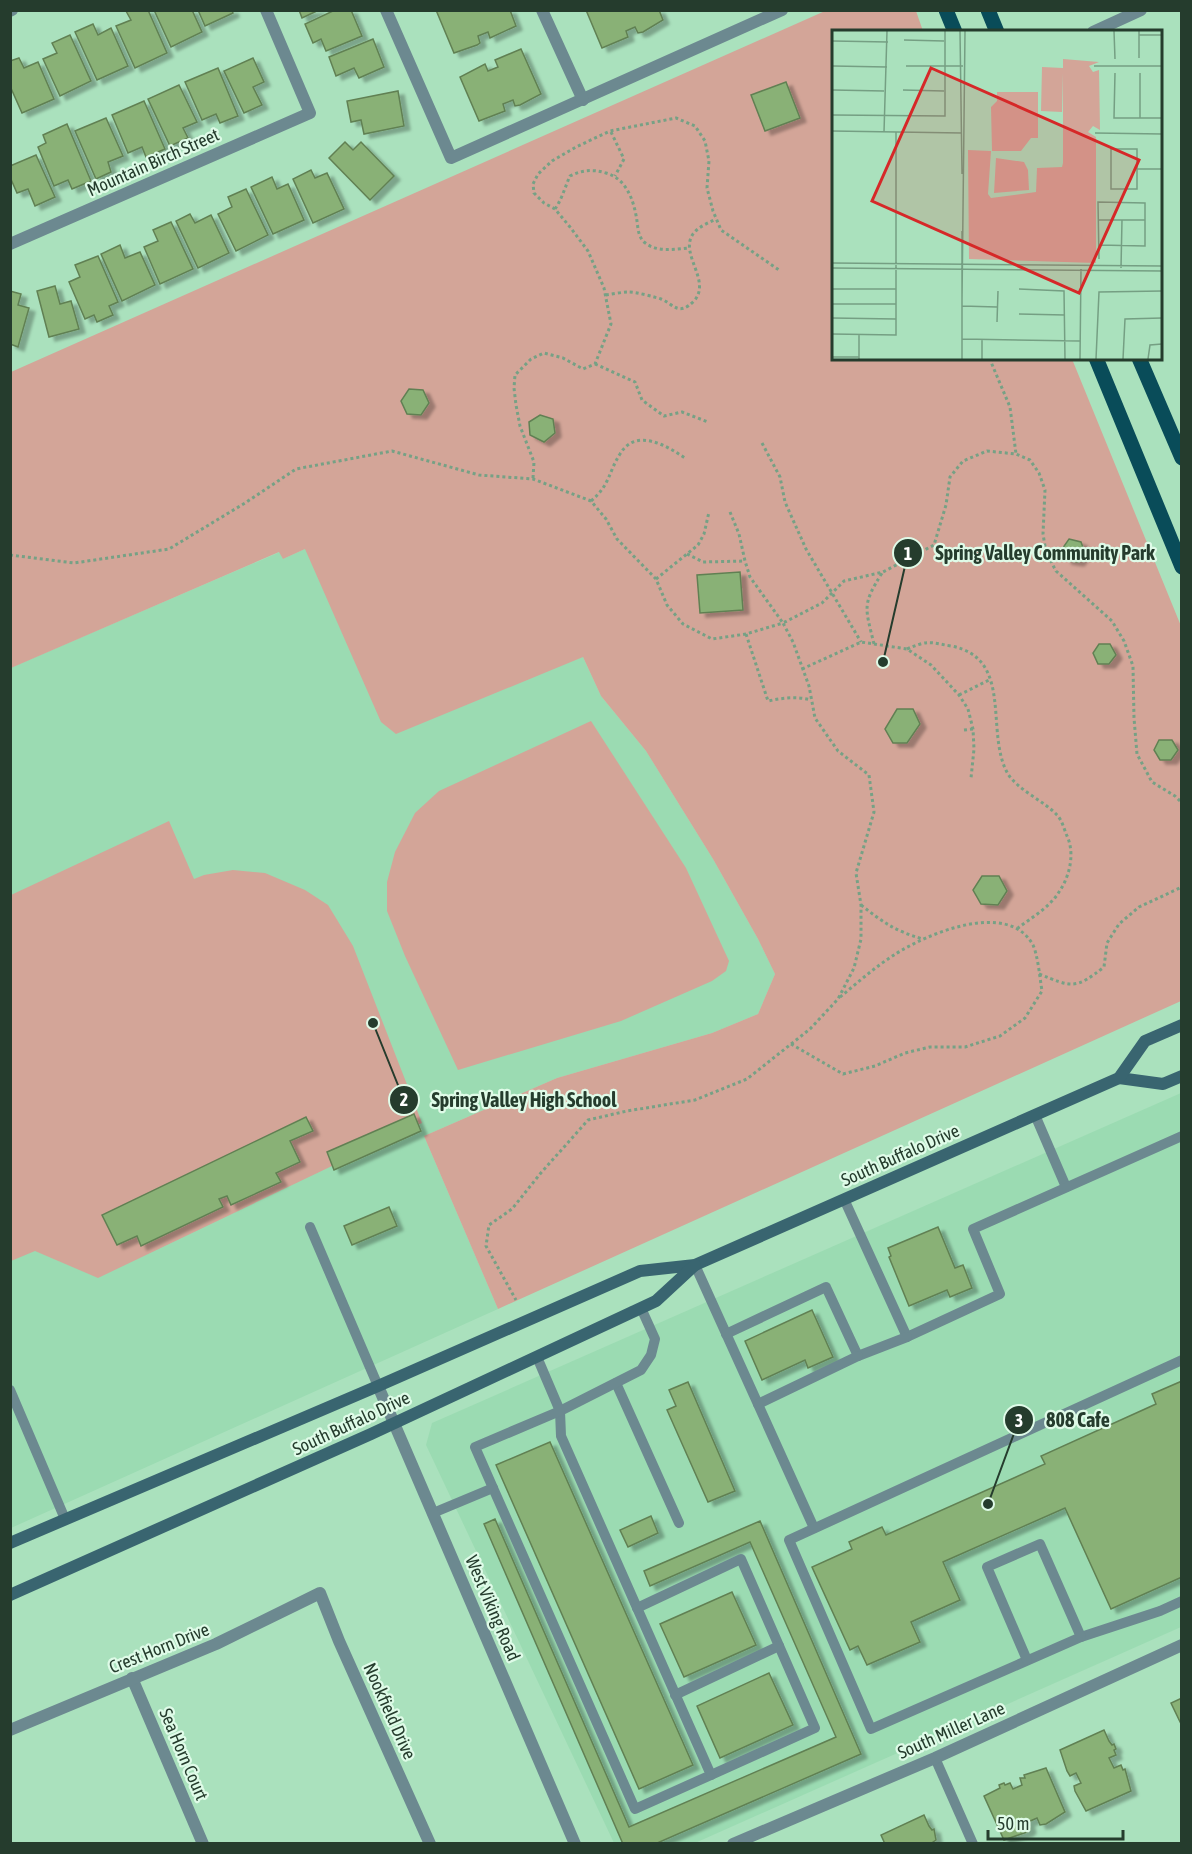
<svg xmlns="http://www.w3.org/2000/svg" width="1192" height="1854" font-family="'Asap Condensed',sans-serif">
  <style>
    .built { fill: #9bdbb2 }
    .green { fill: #d3a598 }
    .building { fill: #89b176; stroke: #618053; stroke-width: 1.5; filter: url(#shadow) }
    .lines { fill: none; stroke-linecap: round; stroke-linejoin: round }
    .path { stroke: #76a185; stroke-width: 3; stroke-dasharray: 3 3; stroke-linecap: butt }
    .service { stroke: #6c8990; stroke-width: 10 }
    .minor { stroke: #6c8990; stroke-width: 12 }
    .tertiary { stroke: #6c8990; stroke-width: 12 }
    .secondary { stroke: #396570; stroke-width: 12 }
    .primary { stroke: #094c59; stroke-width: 15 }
    .labels { text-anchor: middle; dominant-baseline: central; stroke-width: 4.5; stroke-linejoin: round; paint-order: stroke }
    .street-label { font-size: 18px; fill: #253c2d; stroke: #dffbe8 }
    .inset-road { fill: none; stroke: #759f83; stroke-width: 1.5 }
    .view { fill: #d62828; fill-opacity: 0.15; stroke: #d62828; stroke-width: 3 }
    .inset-edge { fill: none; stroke: #253c2d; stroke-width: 3 }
    .leader { fill: none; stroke: #253c2d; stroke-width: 2 }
    .callout-dot { fill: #253c2d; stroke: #dffbe8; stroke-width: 2 }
    .mark-label { font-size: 18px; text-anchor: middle; font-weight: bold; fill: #fff }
    .callout-label { font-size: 20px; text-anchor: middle; font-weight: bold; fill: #253c2d; stroke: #dffbe8; stroke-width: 4.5; stroke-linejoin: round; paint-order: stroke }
  </style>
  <defs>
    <filter id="shadow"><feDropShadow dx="6" dy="4" stdDeviation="1.5" flood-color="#0004"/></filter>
  </defs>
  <rect width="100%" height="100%" fill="#aae1bd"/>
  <g class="built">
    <path d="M305,549L569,627L601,696L646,751L713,859L758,939L775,974L758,1014L712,1033L557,1078L424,1136L498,1309L11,1528L10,668L280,552L283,559Z"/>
    <path d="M1181,1093V1627L695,1843H614L426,1445L432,1423Z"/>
  </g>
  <g class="green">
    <path d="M825,11H916L923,31L834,32V358L1072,359L1181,626V1001L498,1309L424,1136L557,1078L712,1033L758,1014L775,974L758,939L713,859L646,751L601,696L583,657L396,734L381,722L305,549L283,559L279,552L11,668V372Z"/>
    <path d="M591,721L686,868L729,961L726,971L712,981L621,1021L458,1070L405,956L387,911V882L395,852L415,813L439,791Z"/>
    <path d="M169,821L194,879L204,875L233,870L265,873L305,890L328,905L353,946L422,1123L98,1278L35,1251L11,1261V895Z"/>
  </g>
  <g class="building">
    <path d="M148,10L167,53L135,68L116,26L131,20L126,11Z"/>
    <path d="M154,10H192L202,32L171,47Z"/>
    <path d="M198,10H232L233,13L205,26Z"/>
    <path d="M299,10H319L302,18Z"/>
    <path d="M335,10H351L362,36L326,51L321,39L313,43L305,24Z"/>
    <path d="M436,10H510L516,26L490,38L488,32L478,36L480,43L477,45L454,53Z"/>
    <path d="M586,10H659L663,20L643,32L638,33L635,27L626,31L628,37L602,48Z"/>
    <path d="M93,24L98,35L111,28L128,66L97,80L75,32Z"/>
    <path d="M70,35L91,81L60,96L43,59L57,53L52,43Z"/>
    <path d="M373,39L384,67L359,78L354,68L336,76L329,57Z"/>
    <path d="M521,49L541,94L520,105L515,106L513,100L503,104L505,111L479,121L460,77L485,64L488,71L498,67L495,60Z"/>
    <path d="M19,58L24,68L38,62L54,99L22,113L10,86V61Z"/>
    <path d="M253,58L264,82L253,87L262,105L244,113L224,71Z"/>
    <path d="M218,68L238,116L220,123L216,114L202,120L185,82Z"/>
    <path d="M786,82L800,118L765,131L751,95Z"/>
    <path d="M179,85L197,122L183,128L188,138L170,146L148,99Z"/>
    <path d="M398,91L404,126L364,134L361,120L351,122L347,101Z"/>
    <path d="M144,101L165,149L146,157L142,147L128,153L112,115Z"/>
    <path d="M106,118L123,156L108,162L111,172L96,179L75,131Z"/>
    <path d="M67,124L91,181L72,189L68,180L54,186L38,147L46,143L43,135Z"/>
    <path d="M345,142L353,150L361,142L394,176L370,200L329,158Z"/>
    <path d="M36,155L55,197L35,206L28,189L17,193L10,177V166Z"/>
    <path d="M311,170L315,178L327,173L344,209L313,223L293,179Z"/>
    <path d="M272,177L277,189L288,184L304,220L273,234L251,187Z"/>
    <path d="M246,189L268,235L236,251L218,214L232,207L228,197Z"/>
    <path d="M190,214L195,223L211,215L229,253L198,268L176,221Z"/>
    <path d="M171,222L193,269L160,284L144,247L158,241L153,230Z"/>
    <path d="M120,245L125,258L140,252L155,285L122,301L101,254Z"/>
    <path d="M98,256L118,302L109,306L113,315L97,322L94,315L85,319L69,282L80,277L75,265Z"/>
    <path d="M55,286L60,304L71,301L79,329L49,337L37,291Z"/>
    <path d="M10,291L21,294L18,305L29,308L18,347L10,344Z"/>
    <path d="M409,389L423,390L429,403L421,415L407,414L401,401Z"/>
    <path d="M540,415L553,419L555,433L544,442L530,435L529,422Z"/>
    <path d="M1069,539L1081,542L1085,553L1078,562L1066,560L1062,549Z"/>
    <path d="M740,572L743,610L700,613L697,575Z"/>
    <path d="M1099,644H1110L1116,655L1109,664H1098L1093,653Z"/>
    <path d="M897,709H913L920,724L907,743H893L885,729Z"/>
    <path d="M1159,740H1172L1178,750L1171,760H1160L1154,750Z"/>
    <path d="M982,876H999L1007,891L998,905L981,904L973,890Z"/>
    <path d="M414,1114L421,1131L334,1170L327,1152Z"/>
    <path d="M306,1117L313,1131L290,1141L300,1162L276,1173L281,1182L231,1205L227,1196L219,1199L223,1207L141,1246L137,1236L117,1245L102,1215Z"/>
    <path d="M389,1207L397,1226L352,1245L344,1226Z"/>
    <path d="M938,1227L955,1268L963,1265L972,1288L950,1297L947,1290L909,1306L889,1257L891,1256L888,1248Z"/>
    <path d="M812,1310L833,1357L808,1368L805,1360L762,1380L745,1341Z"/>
    <path d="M1182,1381V1577L1111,1609L1065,1508L943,1562L960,1600L911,1622L920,1642L867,1665L858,1646L850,1650L812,1567L852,1549L849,1542L882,1527L886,1535L1045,1464L1041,1456L1156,1404L1152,1394Z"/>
    <path d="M688,1382L735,1491L708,1502L667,1410L676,1406L669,1390Z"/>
    <path d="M550,1442L693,1765L639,1789L496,1465Z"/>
    <path d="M651,1516L658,1533L628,1547L620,1530Z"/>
    <path d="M495,1519L629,1827L836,1737L750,1542L650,1586L644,1571L760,1521L861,1754L655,1844H623L484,1524Z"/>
    <path d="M732,1592L756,1645L684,1677L660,1624Z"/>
    <path d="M769,1673L793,1725L720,1758L697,1706Z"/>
    <path d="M1182,1698V1726L1171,1703Z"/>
    <path d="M1104,1730L1109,1741L1112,1745L1114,1744L1116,1749L1114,1750L1116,1755L1109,1758L1114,1768L1121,1765L1123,1770L1125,1769L1131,1791L1086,1811L1075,1791L1074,1786L1081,1783L1076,1773L1070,1776L1067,1771L1060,1750Z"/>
    <path d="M1046,1768L1065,1812L1046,1824L1040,1825L1037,1818L1028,1822L1030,1829L1027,1832L1004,1840L984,1796L1000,1788L999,1785L1004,1783L1005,1785L1010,1783L1013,1789L1022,1785L1020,1778H1025L1024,1775Z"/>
    <path d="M924,1815L929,1826L932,1830L934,1829L936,1840L930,1844H885L881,1835Z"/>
  </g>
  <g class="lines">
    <g class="path">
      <path d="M611,132L624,159L615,176"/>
      <path d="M555,209C562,199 565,187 570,176C582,170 593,169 606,173C627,179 634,201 637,221C638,228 638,236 644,242C657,253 674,249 689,248"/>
      <path d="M606,295C613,294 622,292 629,292C636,292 655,297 661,299C674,304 678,317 694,301C712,281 679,254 693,234C698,227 708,223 716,219"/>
      <path d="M992,358L991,362L1010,407L1016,454"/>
      <path d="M595,364L635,382L642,400L664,416L682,412L708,422"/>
      <path d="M762,443L780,477L785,502L806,549L861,642"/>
      <path d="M533,478L534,462L520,426L516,405L514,388L515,375L531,359L544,353L563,358L583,369L595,364L611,324L604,288L588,251L570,227L555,209L544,203L534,193L533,184L538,174L552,161L576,147L610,131L676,118L695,126L705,141L709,161L707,188L713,211L721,230L779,270"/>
      <path d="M591,501C610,485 608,473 620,454C636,427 667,446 685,458"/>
      <path d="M730,512L739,534L745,561L750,577L783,623L822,603L844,581L883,572L934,545L946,505L950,477L963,461L987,451L1016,454L1030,460L1039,473L1045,490L1043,534L1046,552L1056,571L1112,621L1124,641L1133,666L1134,718L1137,754L1152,782L1175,796L1182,803"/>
      <path d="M687,554L703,562L745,561"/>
      <path d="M10,555L74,563L169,549L245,503L296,469L392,451L479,475L533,479L591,501L606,519L617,539L656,579L667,605L683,624L712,639L746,634L783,623L793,642L809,686L815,718L838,751L869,775L874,812L856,873L861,905V939L854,968L838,999L810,1029L747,1079L695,1100L627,1111L588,1120L540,1174L512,1209L489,1225L486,1246L516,1300"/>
      <path d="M656,579L698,545L704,534L709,512"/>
      <path d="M746,634L768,701C782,698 797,696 811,700"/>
      <path d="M874,644C865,607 862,605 882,573"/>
      <path d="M907,649C928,640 928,642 951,646C1015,658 984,733 1008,774C1018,790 1044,801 1057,815C1062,820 1064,829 1067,836C1075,853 1070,876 1059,892C1050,907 1031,918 1018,928"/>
      <path d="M802,669L861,642L907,649L931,665L959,695L968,709L973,729L974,749L971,778"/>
      <path d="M959,695L991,679"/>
      <path d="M964,730L973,729"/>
      <path d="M861,905C884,923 895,931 923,939"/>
      <path d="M1039,974C1072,987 1075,990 1104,967L1107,943L1119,924L1139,907L1182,887"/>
      <path d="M791,1044L843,1074L875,1066L905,1053L930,1047H965L1000,1036L1025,1018L1042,991C1040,979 1038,956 1033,945C1008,899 926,934 894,955C875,967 857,983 839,998"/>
    </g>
    <g class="service">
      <path d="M1035,1115L1066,1187"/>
      <path d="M844,1199L907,1337L1000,1294L973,1229L1182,1136"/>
      <path d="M310,1227L378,1386"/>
      <path d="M695,1265L814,1528"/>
      <path d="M726,1334L826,1287L858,1356L907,1337"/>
      <path d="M1182,1360L789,1540L871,1729L1081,1637L1160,1611L1182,1601"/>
      <path d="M616,1383L679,1523"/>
      <path d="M10,1390L65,1519"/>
      <path d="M758,1404L858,1356"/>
      <path d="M493,1488L635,1809L711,1775L561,1436L560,1411L641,1370L651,1355L655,1339L641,1308"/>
      <path d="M433,1513L493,1488L475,1447L560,1411L537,1357"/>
      <path d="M637,1608L741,1559L815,1728L711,1775"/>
      <path d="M1027,1660L987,1567L1040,1544L1081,1637"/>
      <path d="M675,1695L779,1646"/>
      <path d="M935,1758L973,1844"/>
    </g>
    <g class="minor">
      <path d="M386,10L451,158L782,10"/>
      <path d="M542,10L583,100"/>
      <path d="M10,11L12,10"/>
      <path d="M10,244L310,113L266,10"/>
      <path d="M378,1386L575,1844"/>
      <path d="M132,1678L203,1844"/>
      <path d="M10,1730L216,1644L320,1593L339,1641L430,1844"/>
      <path d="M733,1844L935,1758L1182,1645"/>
    </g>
    <path class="tertiary" d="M1093,32L1141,10"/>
    <g class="secondary">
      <path d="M1119,1078L1163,1084L1182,1076"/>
      <path d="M10,1543L378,1386L640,1271L695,1265L1119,1078L1145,1041L1182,1025"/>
      <path d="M10,1595L371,1434L656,1301L695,1265"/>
    </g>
    <g class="primary">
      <path d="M946,10L955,32"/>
      <path d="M988,10L997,32"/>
      <path d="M1096,358L1182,567"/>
      <path d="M1139,358L1182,458"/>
    </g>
  </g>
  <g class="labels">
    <g class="street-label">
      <text transform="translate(153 162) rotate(-24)">Mountain Birch Street</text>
      <text transform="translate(900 1155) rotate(-24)">South Buffalo Drive</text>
      <text transform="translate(351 1423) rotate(-25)">South Buffalo Drive</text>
      <text transform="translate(493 1608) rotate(67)">West Viking Road</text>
      <text transform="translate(159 1648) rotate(-22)">Crest Horn Drive</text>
      <text transform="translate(390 1711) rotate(66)">Nookfield Drive</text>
      <text transform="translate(951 1730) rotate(-24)">South Miller Lane</text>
      <text transform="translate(184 1754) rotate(67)">Sea Horn Court</text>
    </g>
  </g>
  <g transform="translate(832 30)">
    <rect width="330" height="330" fill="#aae1bd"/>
    <path d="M231,29L267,32L257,36L261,42L267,40L268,100L261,96L256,102L264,107V233L137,229L136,120L159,121L156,164L159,168L204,162L205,138L230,137L231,133V43L230,82L209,81L210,37L231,38ZM165,62H206V108H199L189,121H160L159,77L165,71ZM164,128L192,132L196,140L197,160L162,163Z" fill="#d3a598"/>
    <path class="inset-road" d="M128,1L130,144M282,1L283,29M307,5H330M72,10L112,11M1,11L56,12M307,28V1M1,36L55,37M74,36H131M262,36H330M283,43L282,88H330M1,60L52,61M71,60L112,61M1,85L113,86V1M308,88V43M0,101L130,103M52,102L55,1M263,103L330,104M279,119H305V159H279ZM305,139H330M266,190H313M267,215L313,216V173L266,172L267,229M0,233L330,236M0,238L330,241M289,238L290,190M0,259H64M187,259L232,261L233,329M130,271L133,1M0,274H64M130,276L165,277M187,284L233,285M0,288L64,289M165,292L166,261M0,304L64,305V102M130,309L248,311M0,327H27M27,329V304M130,329V201M150,329V310M248,329L249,239M264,329L267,262L330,261M291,329L293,289L330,288M316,329L318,315L330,314"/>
    <path class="view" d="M99,38L307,130L247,263L40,171Z"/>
    <rect width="330" height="330" class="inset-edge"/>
  </g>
  <path class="leader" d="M883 662L908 553M373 1023L404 1100M988 1504L1019 1420"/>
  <g class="callout-dot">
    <circle cx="883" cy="662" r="6"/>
    <circle cx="373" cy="1023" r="6"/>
    <circle cx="988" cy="1504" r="6"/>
    <circle cx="908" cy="553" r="15"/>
    <circle cx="404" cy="1100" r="15"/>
    <circle cx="1019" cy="1420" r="15"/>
  </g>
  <g class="mark-label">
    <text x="908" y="560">1</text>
    <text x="404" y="1106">2</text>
    <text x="1019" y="1427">3</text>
  </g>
  <g class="callout-label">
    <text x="1045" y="560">Spring Valley Community Park</text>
    <text x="524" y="1107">Spring Valley High School</text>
    <text x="1078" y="1427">808 Cafe</text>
  </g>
  <rect width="1192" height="1854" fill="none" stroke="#253c2d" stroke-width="24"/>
  <path d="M988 1830v9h135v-9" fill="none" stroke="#253c2d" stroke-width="3"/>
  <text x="997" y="1830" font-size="18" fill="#253c2d" stroke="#dffbe8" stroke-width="4.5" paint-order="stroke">50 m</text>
</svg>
